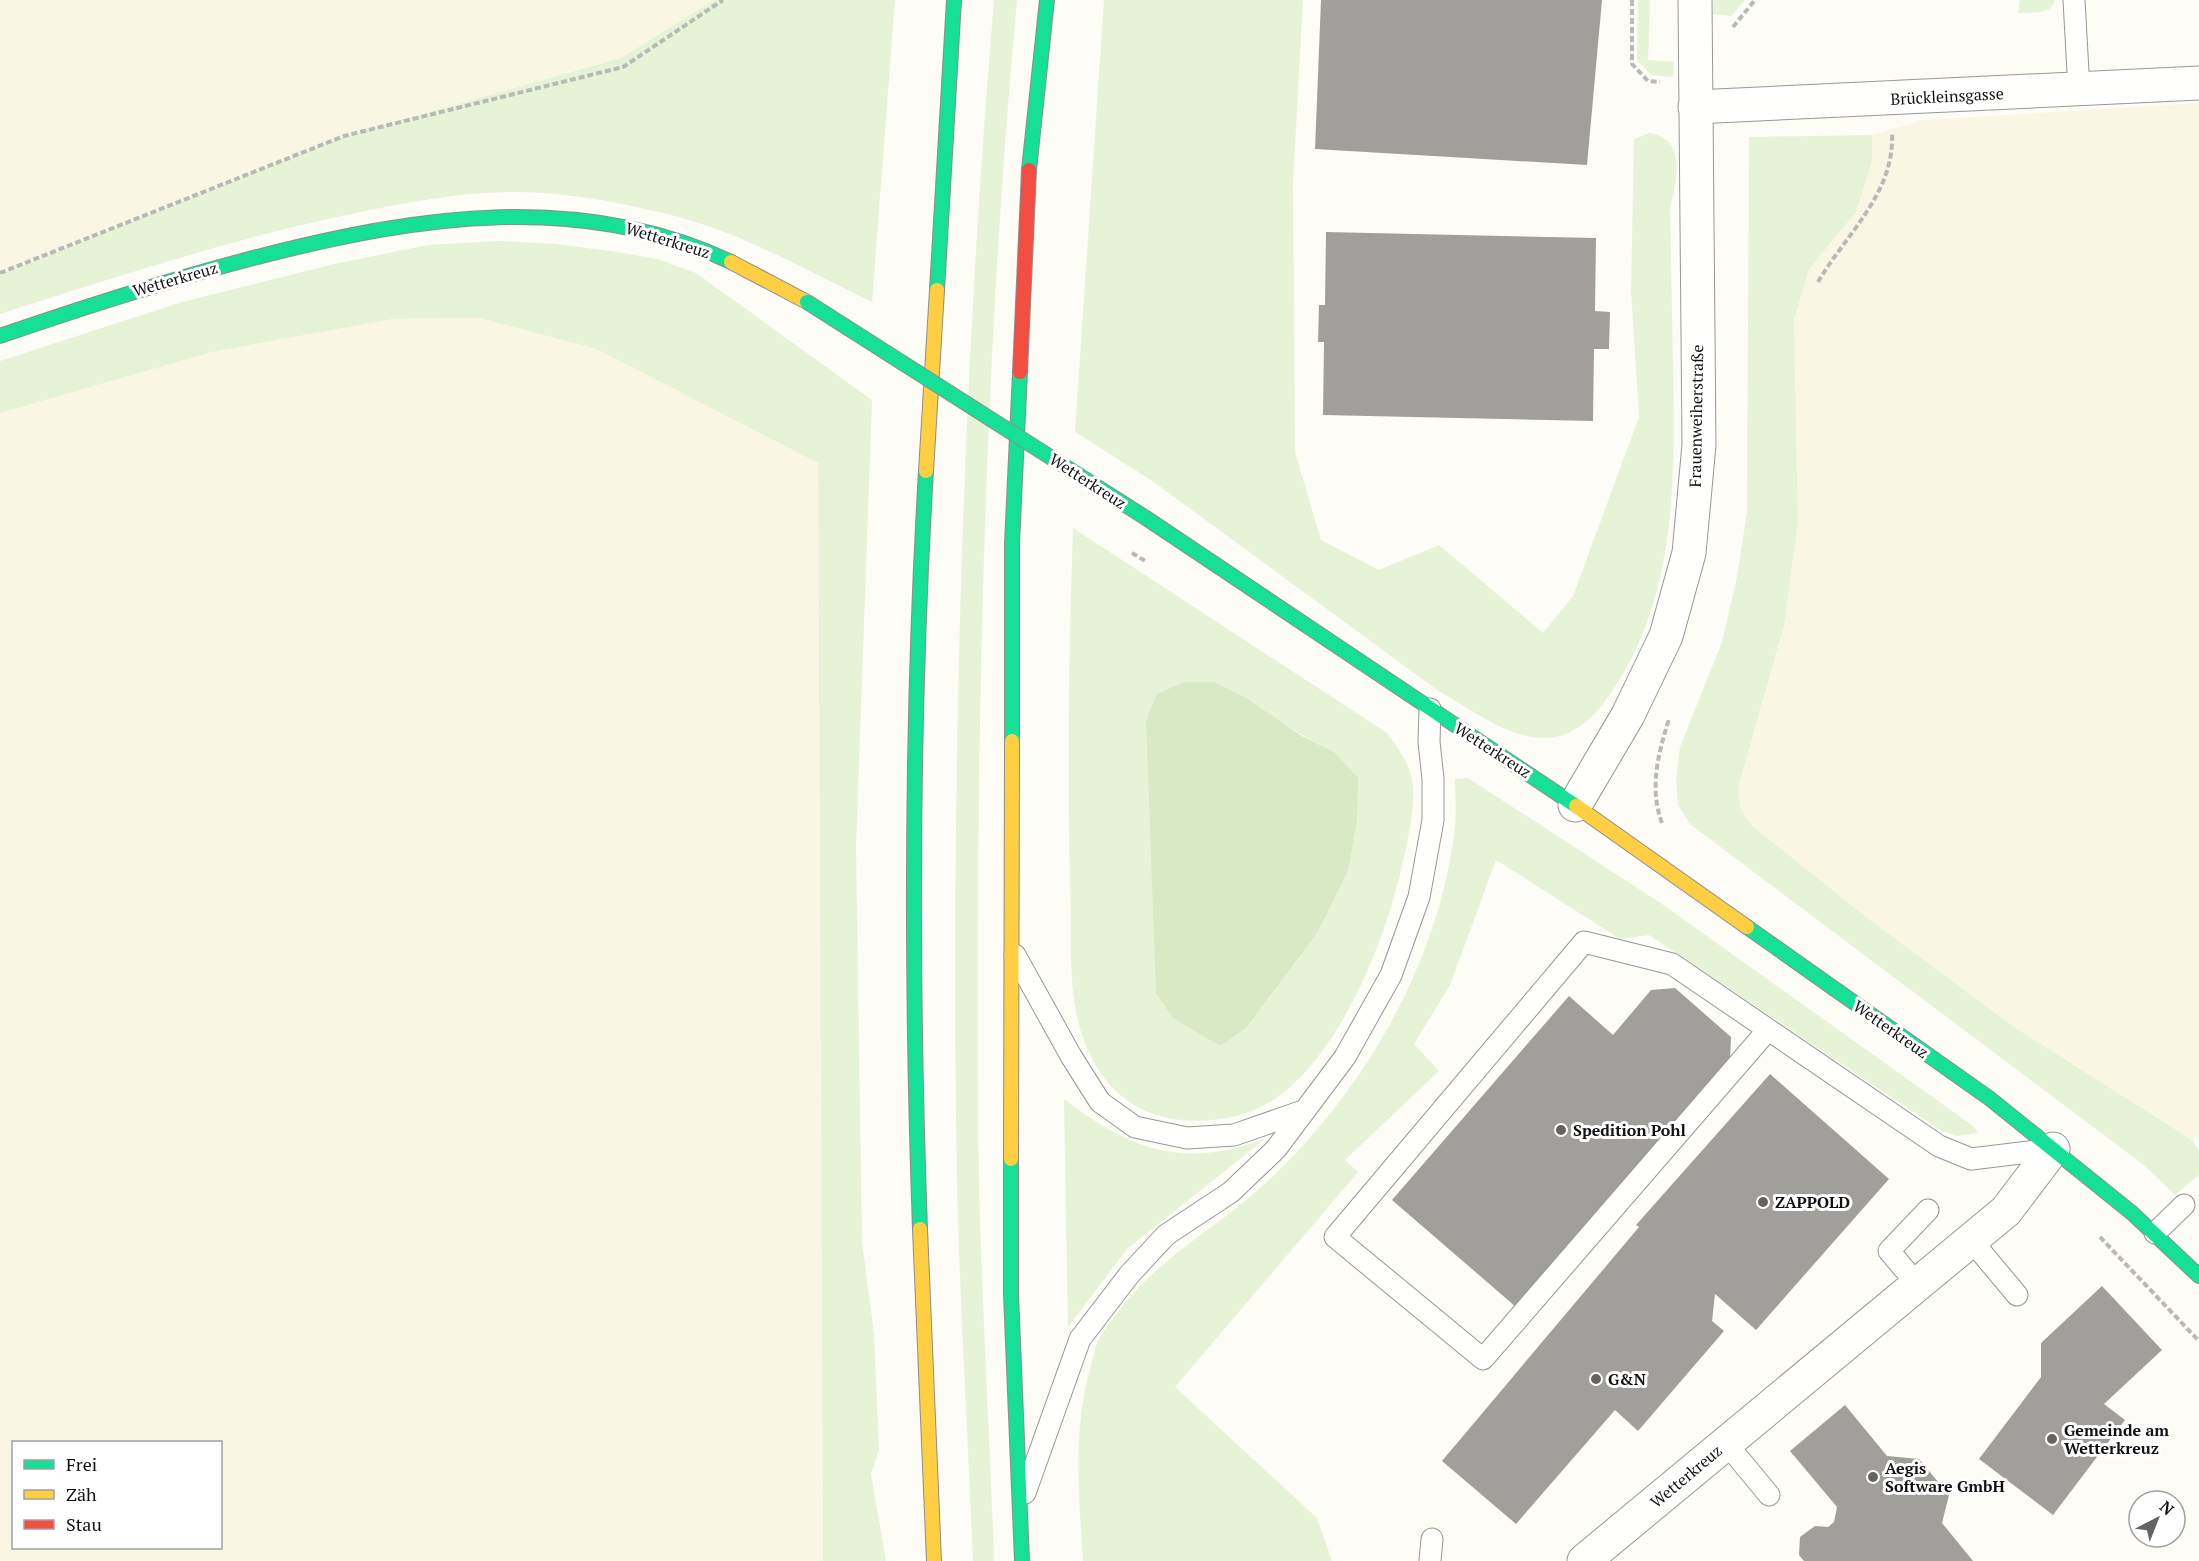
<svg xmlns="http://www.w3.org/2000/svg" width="2199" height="1561" font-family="'PT Serif',serif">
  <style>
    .farmland { fill: #f9f7e4; fill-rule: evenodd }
    .green { fill: #e7f3d7; fill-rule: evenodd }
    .forest { fill: #d8eac5 }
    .building { fill: #a19f9c }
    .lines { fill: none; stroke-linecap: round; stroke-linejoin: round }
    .lane-casing { stroke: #979795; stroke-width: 23 }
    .street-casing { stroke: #979795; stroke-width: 35 }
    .fast-casing { stroke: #8e8d8b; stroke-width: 16 }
    .slow-casing { stroke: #8e8d8b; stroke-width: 16 }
    .jam-casing { stroke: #8e8d8b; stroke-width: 16 }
    .path { stroke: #b9b9b8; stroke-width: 4; stroke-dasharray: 6 3; stroke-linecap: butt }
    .lane { stroke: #fffffe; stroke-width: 21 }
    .street { stroke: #fffffe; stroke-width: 33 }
    .fast { stroke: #16e098; stroke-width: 14 }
    .slow { stroke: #ffcf43; stroke-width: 14 }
    .jam { stroke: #f24e42; stroke-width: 14 }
    .fast-bridge-casing { stroke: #8e8d8b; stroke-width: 16; stroke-linecap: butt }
    .path-bridge { stroke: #b9b9b8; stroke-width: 4; stroke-dasharray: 6 3; stroke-linecap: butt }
    .fast-bridge { stroke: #16e098; stroke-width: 14 }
    .poi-dot { fill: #646362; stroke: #fff; stroke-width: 2 }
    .labels { text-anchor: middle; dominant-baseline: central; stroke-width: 6; stroke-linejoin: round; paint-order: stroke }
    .street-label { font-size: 16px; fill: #111; stroke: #fff }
    .poi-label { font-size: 16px; font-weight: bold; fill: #111; stroke: #fff; text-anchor: start }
  </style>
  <rect width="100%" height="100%" fill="#fdfcf7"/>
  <g class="farmland">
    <path d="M0,0H714L621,58L344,136L0,275Z"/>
    <path d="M2199,103V1136L2192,1140L2017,1029L1866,917L1751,825L1740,807L1738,788L1784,626L1798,522L1794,320L1809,269L1856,212L1872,161V135L1924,120Z"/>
    <path d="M480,318L596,349L818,463L823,1561H0V413L212,352L393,319ZM14,1442H220V1548H14Z"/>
  </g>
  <g class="green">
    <path d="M714,0H895L872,302C804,269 737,230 663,213C613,201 560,191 509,192C455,193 403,203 351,214C231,239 116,277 0,314V275L344,136L621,58Z"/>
    <path d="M994,0H1017C983,368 976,744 978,1114C979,1263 989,1412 994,1561H973C967,1412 957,1263 956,1114C952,743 963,370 994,0Z"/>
    <path d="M1104,0H1303L1293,182L1295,452L1321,540L1379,570L1439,545L1543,633L1573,596L1639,417L1631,291L1634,139L1650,133C1687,139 1677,181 1670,208C1671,261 1672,314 1673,367C1675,476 1677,594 1614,688C1599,712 1578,736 1548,738C1510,740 1471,709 1440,692L1151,480L1075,432Z"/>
    <path d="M1638,0H1650L1648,60L1674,62L1673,77L1651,75L1637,60Z"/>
    <path d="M1713,0H1745L1731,16L1712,14Z"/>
    <path d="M2020,0H2055C2051,16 2031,12 2018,13Z"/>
    <path d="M1872,135V161L1856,212L1809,269L1794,320L1798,522L1784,626L1738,788L1740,807L1751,825L1866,917L2017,1029L2192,1140L2199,1151V1175L2175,1195L2145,1166L1690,824L1678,805L1676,781L1680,747L1722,642L1737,577L1747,512L1749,137Z"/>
    <path d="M497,241L556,244L617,252L657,259L696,273L872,400L856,847L862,1241L874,1335L879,1450L871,1474L886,1561H823L818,463L596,349L480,318L393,319L212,352L0,413V361L182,302L334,264L428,245Z"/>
    <path d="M1073,528L1387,733C1398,748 1408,761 1412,779C1416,800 1410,827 1406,848C1390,928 1348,1041 1283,1093C1248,1121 1197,1127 1156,1115C1112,1101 1086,1060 1077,1016C1068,973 1072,926 1070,882C1067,764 1069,646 1073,528ZM1215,682C1256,703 1292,732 1334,752L1348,871L1318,932L1246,1028Z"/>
    <path d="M1468,778L1662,904L1973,1126L1978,1133L1957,1136L1942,1131L1649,935L1620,939L1496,860L1450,985L1414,1044L1439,1071L1345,1160L1358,1172L1175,1387L1317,1518L1332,1561H1083C1079,1493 1072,1432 1091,1365C1094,1357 1095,1346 1099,1339C1103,1331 1110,1323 1115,1316C1153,1264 1197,1240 1245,1201C1351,1113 1437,973 1454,834C1457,816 1455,797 1455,779Z"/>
    <path d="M1064,1099C1130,1150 1185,1170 1266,1138L1127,1249L1068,1327Z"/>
  </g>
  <path class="forest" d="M1184,682H1215L1246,698L1302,736L1334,752L1358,778L1357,820L1348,871L1318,932L1246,1028L1220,1046L1173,1018L1156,993L1146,720L1157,694Z"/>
  <g class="building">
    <path d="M1321,0H1602L1587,165L1315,149Z"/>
    <path d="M1326,232L1596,238L1595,311L1610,312L1609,349H1594L1593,421L1323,415L1324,342H1318L1319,305H1325Z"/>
    <path d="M1675,988L1731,1037L1730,1060L1516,1307L1392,1200L1569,996L1613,1035L1651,990Z"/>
    <path d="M1770,1074L1889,1179L1756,1330L1715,1294L1712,1321L1724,1331L1638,1431L1615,1410L1516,1524L1442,1461L1639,1227L1636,1225Z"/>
    <path d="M2102,1286L2162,1350L2104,1404L2125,1420L2053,1515L1979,1459L2041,1377V1343Z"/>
    <path d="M1845,1405L1887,1456L1919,1459L1949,1495L1942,1523L1973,1561H1804L1799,1555L1800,1537L1815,1526L1828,1527L1834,1522L1837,1507L1790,1451Z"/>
  </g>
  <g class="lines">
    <g class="lane-casing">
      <g id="lane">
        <path d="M2074,0L2079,90"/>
        <path d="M1015,955L1071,1056L1100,1102L1135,1127L1187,1138L1234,1135L1303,1111"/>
        <path d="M1767,1031L1483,1359L1335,1237L1584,942L1672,964L1939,1146L1971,1159L2053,1149"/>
        <path d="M2155,1233L2184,1205"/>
        <path d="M1971,1240L2017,1295"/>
        <path d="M1917,1284L1889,1251L1928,1210"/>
        <path d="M1726,1443L1769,1495"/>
        <path d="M1025,1493L1080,1339L1129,1275L1166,1235L1231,1192L1276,1149L1345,1057L1391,975L1419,897L1433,820V779L1429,742L1430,709"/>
        <path d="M1430,1561L1432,1539"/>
      </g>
    </g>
    <g class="street-casing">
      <g id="street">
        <path d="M1695,107L2199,83"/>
        <path d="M1575,805L1628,715L1666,636L1689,553L1699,445L1695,0"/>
        <path d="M1584,1561L2006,1211L2053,1149"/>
      </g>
    </g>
    <g class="fast-casing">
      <g id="fast">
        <path d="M1029,170L1047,0"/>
        <path d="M937,290L954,0"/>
        <path d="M0,336C87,306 175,278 265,255C419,216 581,191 731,262"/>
        <path d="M1146,518L1576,806"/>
        <path d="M1012,741V544L1020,372"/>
        <path d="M1747,927L1989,1098L2132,1213L2199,1276"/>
        <path d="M1011,1159V1294L1022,1561"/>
        <path d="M920,1229C911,977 911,723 926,471"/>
      </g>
    </g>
    <g class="slow-casing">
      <g id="slow">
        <path d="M731,262L807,302"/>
        <path d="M926,471L937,290"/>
        <path d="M1576,806L1747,927"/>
        <path d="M1011,1159L1012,741"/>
        <path d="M920,1229L934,1561"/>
      </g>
    </g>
    <g class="jam-casing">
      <path id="jam" d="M1020,372L1029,170"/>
    </g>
    <g class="path">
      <path d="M1632,0V64L1648,81L1660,82"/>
      <path d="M1733,27L1755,0"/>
      <path d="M0,273L344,136L623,67L723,0"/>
      <path d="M1818,282C1846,234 1895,193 1892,133"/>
      <path d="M1662,823C1649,788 1658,754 1669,719"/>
      <path d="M2100,1237L2199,1341"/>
    </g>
    <use href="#lane" class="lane"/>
    <use href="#street" class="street"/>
    <use href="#fast" class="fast"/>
    <use href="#slow" class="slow"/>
    <use href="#jam" class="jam"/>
    <g class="fast-bridge-casing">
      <path id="fast-bridge" d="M807,302L1146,518"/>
    </g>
    <path class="path-bridge" d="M1132,553L1147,562"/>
    <use href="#fast-bridge" class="fast-bridge"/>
  </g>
  <g class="poi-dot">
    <circle cx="1561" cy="1130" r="6"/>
    <circle cx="1763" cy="1202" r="6"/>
    <circle cx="1596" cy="1379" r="6"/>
    <circle cx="2052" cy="1439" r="6"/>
    <circle cx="1873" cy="1477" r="6"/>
  </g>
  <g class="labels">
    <g class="street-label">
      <text transform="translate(1947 96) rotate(-3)">Brückleinsgasse</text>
      <text transform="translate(668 240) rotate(17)">Wetterkreuz</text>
      <text transform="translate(175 279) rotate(-16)">Wetterkreuz</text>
      <text transform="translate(1696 416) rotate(-89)">Frauenweiherstraße</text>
      <text transform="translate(1088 481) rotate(33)">Wetterkreuz</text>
      <text transform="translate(1493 750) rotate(33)">Wetterkreuz</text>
      <text transform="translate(1891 1029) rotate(35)">Wetterkreuz</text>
      <text transform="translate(1686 1476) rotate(-40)">Wetterkreuz</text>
    </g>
    <g class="poi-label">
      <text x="1573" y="1130">Spedition Pohl</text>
      <text x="1775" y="1202">ZAPPOLD</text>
      <text x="1608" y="1379">G&amp;N</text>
      <text x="2064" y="1430">Gemeinde am<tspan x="2064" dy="18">Wetterkreuz</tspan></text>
      <text x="1885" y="1468">Aegis<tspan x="1885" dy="18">Software GmbH</tspan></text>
    </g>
  </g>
  <rect x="12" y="1441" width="210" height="108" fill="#ffffff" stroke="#a0a0a0" stroke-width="1.5"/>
  <rect x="24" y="1460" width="30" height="9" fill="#16e098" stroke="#a0a0a0" stroke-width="1.5"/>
  <text x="66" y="1471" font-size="18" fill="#111111">Frei</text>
  <rect x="24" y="1490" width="30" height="9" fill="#ffcf43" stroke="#a0a0a0" stroke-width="1.5"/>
  <text x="66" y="1501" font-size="18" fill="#111111">Zäh</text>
  <rect x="24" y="1520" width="30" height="9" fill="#f24e42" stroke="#a0a0a0" stroke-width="1.5"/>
  <text x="66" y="1531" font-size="18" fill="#111111">Stau</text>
  <g transform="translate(2157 1519) rotate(42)"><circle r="28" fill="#ffffff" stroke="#a0a0a0" stroke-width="1.5"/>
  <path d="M0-4.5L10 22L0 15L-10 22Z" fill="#646362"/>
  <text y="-9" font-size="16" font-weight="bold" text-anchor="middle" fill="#111111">N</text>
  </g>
</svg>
